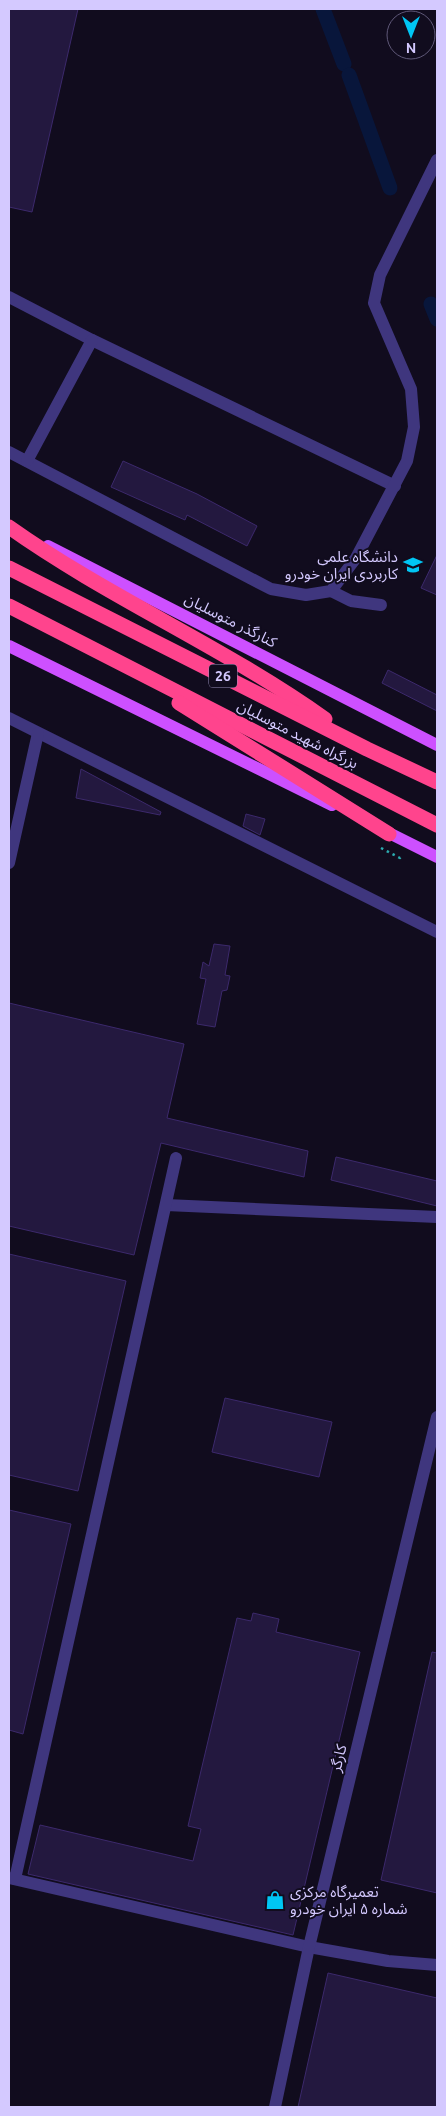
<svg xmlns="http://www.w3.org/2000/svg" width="446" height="2116" font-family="Ubuntu,'Noto Sans Arabic',sans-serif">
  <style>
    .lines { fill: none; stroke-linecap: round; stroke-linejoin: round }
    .canal { stroke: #08163b; stroke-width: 15 }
    .building { fill: #23183f; stroke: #3c296c }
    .path { stroke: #2cacb0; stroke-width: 2.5; stroke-dasharray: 2.5 4; stroke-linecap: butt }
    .minor { stroke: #3f367e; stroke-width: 12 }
    .major { stroke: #cd50ff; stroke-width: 12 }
    .highway { stroke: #ff448d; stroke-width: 15 }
    .labels { text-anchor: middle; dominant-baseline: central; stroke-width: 4; stroke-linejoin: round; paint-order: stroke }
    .shield { fill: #110c1e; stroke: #9a90bc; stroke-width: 1 }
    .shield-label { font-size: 14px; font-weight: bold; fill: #d4c9ff }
    .poi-label { font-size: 15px; fill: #d4c9ff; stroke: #110c1e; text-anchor: end }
    .street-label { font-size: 15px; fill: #d4c9ff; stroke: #110c1e }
  </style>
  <rect width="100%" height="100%" fill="#110c1e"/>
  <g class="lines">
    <g class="canal">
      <path d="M323,9L344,64"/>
      <path d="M349,75L390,188"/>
      <path d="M431,304L437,319"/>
    </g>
  </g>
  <g class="building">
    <path d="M9,9H78L32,212L9,207Z"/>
    <path d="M123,461L197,494L257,526L247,546L187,515L185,520L111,487Z"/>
    <path d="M437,555V595L421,588Z"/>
    <path d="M388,670L437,695V711L382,683Z"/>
    <path d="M81,769L161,812L160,815L76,798Z"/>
    <path d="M246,814L265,819L260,835L243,826Z"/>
    <path d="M214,944L230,946L225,975L230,976L227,990L222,991L215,1027L197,1024L206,979L200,978L203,962L209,966Z"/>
    <path d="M9,1003L184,1044L167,1118L308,1151L304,1177L161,1143L134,1255L9,1226Z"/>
    <path d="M336,1157L437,1181V1206L331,1180Z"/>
    <path d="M9,1254L126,1281L78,1491L9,1475Z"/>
    <path d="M225,1398L332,1422L319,1477L212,1452Z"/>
    <path d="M9,1510L71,1524L23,1734L9,1730Z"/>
    <path d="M253,1613L279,1619L276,1632L360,1652L293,1935L28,1874L40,1825L193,1861L201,1829L188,1826L237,1618L251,1621Z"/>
    <path d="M432,1652L437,1653V1893L381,1880Z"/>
    <path d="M328,1973L437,1998V2107H298Z"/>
  </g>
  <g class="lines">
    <path class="path" d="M381,848L400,858L402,854"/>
    <g class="minor">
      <path d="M9,297L92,340L395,486"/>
      <path d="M9,452L271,589L306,595L331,591L356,558L407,461L414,427L411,389L374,303L380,275L437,160"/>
      <path d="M27,461L92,340"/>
      <path d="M331,591L351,601L381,605"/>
      <path d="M9,718L437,932"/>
      <path d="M9,863L38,733"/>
      <path d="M166,1205L437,1217"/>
      <path d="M9,1878L309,1947L388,1961L437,1965"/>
      <path d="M15,1879L176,1158"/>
      <path d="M275,2107L309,1947L437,1417"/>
    </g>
    <g class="major">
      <path d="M48,546L437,745"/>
      <path d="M9,646L332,805"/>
      <path d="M381,829L437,857"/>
    </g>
    <g class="highway">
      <path d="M9,527C109,598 224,647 325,719"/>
      <path d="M9,568L367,749L437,782"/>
      <path d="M9,606L437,825"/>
      <path d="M179,703L389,834"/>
    </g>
  </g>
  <defs>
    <g id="university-bare" transform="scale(1.5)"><path d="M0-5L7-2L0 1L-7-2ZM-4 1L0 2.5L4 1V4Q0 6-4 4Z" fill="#00c6f4" stroke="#110c1e" stroke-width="2.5" paint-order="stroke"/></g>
    <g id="shop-bare" transform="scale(1.5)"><path d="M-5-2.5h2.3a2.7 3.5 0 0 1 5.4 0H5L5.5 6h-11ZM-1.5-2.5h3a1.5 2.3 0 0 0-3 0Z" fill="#00c6f4" stroke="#110c1e" stroke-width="2.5" paint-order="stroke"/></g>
  </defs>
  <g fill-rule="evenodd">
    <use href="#university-bare" x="413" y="565"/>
    <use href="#shop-bare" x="275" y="1900"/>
  </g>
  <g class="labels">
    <rect class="shield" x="209" y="664.5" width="28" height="23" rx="4"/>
    <g class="shield-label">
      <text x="223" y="676">26</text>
    </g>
    <g class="poi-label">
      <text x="398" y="556">دانشگاه علمی<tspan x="398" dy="17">کاربردی ایران خودرو</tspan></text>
      <text x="290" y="1891" text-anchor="start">تعمیرگاه مرکزی<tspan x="290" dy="17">شماره ۵ ایران خودرو</tspan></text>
    </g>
    <g class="street-label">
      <text transform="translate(231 620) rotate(27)">کنارگذر متوسلیان</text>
      <text transform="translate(298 734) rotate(27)">بزرگراه شهید متوسلیان</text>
      <text transform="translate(338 1758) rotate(-76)">کارگر</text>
    </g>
  </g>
  <rect width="446" height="2116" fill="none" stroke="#d4c9ff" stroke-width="20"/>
  <g transform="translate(411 35) rotate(180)"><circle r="24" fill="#110c1e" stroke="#5f5878"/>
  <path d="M0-4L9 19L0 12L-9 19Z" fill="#00c6f4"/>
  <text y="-8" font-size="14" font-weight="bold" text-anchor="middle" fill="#d4c9ff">N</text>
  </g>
</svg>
